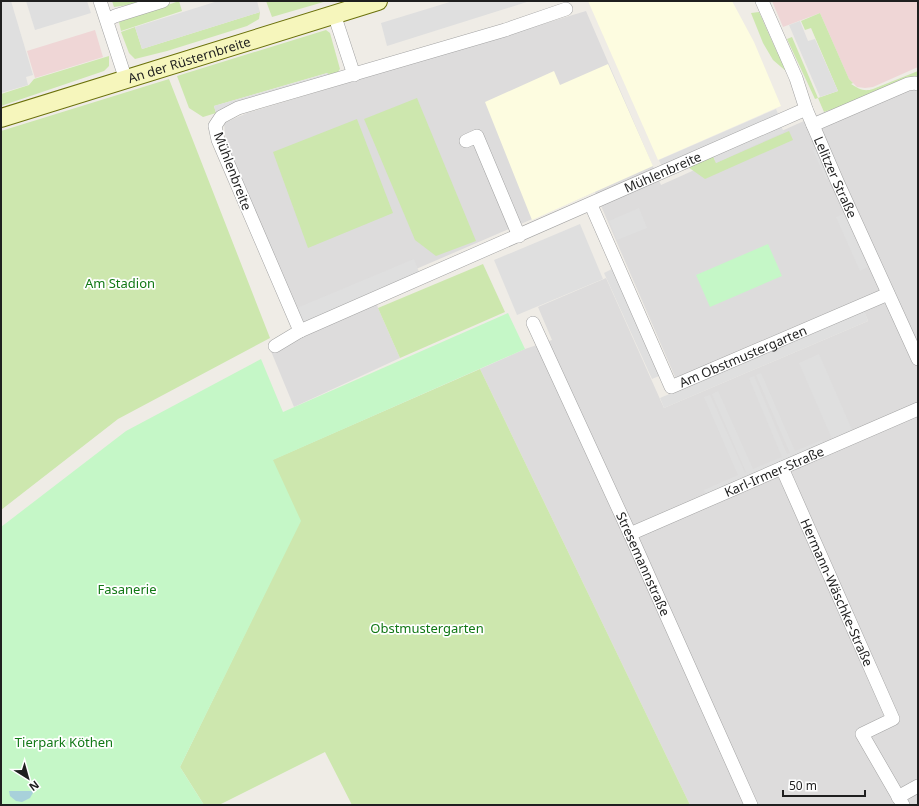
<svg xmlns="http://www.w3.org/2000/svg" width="919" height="806" font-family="'Noto Sans',sans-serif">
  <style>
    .residential { fill: #dddcdc }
    .commercial { fill: #efd6d6 }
    .education { fill: #fdfce0 }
    .grass { fill: #cde7ae }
    .park { fill: #c5f7c7 }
    .parking { fill: #dfdfdf }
    .water { fill: #a8d1da }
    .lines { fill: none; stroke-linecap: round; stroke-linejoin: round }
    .street-casing { stroke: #a3a3a3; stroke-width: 14 }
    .secondary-casing { stroke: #6b710b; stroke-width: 20 }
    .street { stroke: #fff; stroke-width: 13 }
    .secondary { stroke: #f6f6bc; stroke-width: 18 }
    .labels { text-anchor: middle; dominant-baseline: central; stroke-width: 3.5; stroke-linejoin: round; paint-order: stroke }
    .street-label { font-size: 13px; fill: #1f1f1f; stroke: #fff }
    .park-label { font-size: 13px; fill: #117815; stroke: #fff }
  </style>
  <rect width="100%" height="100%" fill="#efece6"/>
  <path class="residential" d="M586,11L661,185L824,112L918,73V805H690L480,369L525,349L552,340L538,307L606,278L664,408L868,321L860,301L676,379L595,192L372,288L378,308L400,358L294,407L268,344L304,325L226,144L224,123L247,113Z"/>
  <g class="commercial">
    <path d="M772,1H918V67L873,87L865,88L857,87L849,79L820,13L783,27Z"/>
    <path d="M95,30L103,57L35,78L27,51Z"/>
  </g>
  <g class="education">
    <path d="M588,1H732L754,42L781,106L658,160Z"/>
    <path d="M608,64L653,166L532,220L485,102L554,71L560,85Z"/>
  </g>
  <g class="grass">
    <path d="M112,1H141L142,3L114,7Z"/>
    <path d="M179,1L182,11L121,31L119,22Z"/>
    <path d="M266,1H327L272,17Z"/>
    <path d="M260,12L259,19L247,26L167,51L135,59L129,53L121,32L135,27L142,49Z"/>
    <path d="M759,12L777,52L786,65L787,72L773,60L763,43L751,13Z"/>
    <path d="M820,13L849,79L853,83L851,84C859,89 864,92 873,89L918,71V79L824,112L818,98L838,91L811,28L805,30L801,21Z"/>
    <path d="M326,30L330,33L340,69L337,73L329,76L327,73L214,106L216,113L203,117L189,108L177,76Z"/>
    <path d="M792,37L818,98L815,99L787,39Z"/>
    <path d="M109,56V66L104,71L1,106V94L29,85L34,79Z"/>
    <path d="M169,79L270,338L118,419L1,510V131Z"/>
    <path d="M417,98L476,241L436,256L415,240L364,119Z"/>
    <path d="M357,119L393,213L308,248L273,152Z"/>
    <path d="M789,131L793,140L705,179L688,167L713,156L716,163Z"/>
    <path d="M483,264L505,312L400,358L378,308Z"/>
    <path d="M480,369L690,805H352L325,752L219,805H204L180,767L300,521L272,460Z"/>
  </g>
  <g class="park">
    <path d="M768,244L782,276L710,307L696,275Z"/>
    <path d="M508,313L525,349L273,460L301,521L180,767L204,805H1V527L126,431L261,359L283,412Z"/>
  </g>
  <g class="parking">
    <path d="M1,1H11L33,75L26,77L28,85L1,93Z"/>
    <path d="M26,1H87L91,13L35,30Z"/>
    <path d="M218,1H257L260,12L142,49L135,27Z"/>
    <path d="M453,1H530L387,46L381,23Z"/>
    <path d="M800,21L808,41L815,39L838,91L820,97L789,25Z"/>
    <path d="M328,73L330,82L218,120L214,106Z"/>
    <path d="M776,109L779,116L662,167L659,160Z"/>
    <path d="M781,126L784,132L716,163L713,156Z"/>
    <path d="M817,148L830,178L826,179L813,150Z"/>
    <path d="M639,208L647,228L617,240L609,221Z"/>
    <path d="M844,214L868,267L860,271L836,217Z"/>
    <path d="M580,224L603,279L517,315L494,260Z"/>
    <path d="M414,259L420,275L304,325L297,308Z"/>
    <path d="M612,269L659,376L652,379L604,273Z"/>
    <path d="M864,310L868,321L664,408L660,398Z"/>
    <path d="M819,354L853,432L833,441L799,363Z"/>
    <path d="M761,373L795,451L822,440L825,446L707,496L704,490L738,475L704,397L710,395L745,473L746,472L712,394L718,391L753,469L782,457L749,378L754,376L787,454L790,453L756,375Z"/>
  </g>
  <path class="water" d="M9,791H34L30,798L22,802L16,801L10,796Z"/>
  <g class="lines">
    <g class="street-casing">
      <g id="street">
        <path d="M100,1L126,80"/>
        <path id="s1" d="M762,1L796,78L806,109L837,181L918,359"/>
        <path d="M334,14L354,75"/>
        <path d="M107,20L115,16L163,1"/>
        <path d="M813,125L908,84L915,83L918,84"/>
        <path d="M466,141L477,136L519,236"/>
        <path id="s2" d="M591,205L671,387L888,294"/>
        <path id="s3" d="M533,323L630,534L751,805"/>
        <path d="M300,331L218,140L215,126L221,117L238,108L505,30L566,9"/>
        <path id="s4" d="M275,346L300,331L806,109"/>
        <path id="s5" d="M782,468L893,719L862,734L903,805"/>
        <path id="s6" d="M630,534L918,409"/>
        <path d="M898,797L918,786"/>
      </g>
    </g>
    <g class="secondary-casing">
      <g id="secondary">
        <path id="s7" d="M1,118L378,1"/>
      </g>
    </g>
    <use href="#street" class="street"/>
    <use href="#secondary" class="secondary"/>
  </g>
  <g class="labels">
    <g class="street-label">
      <text stroke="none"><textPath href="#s7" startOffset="197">An der Rüsternbreite</textPath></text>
      <text transform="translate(233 171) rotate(69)">Mühlenbreite</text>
      <text stroke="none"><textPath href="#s4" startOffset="425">Mühlenbreite</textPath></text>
      <text stroke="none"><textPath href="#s1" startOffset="191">Lelitzer Straße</textPath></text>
      <text stroke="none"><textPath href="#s2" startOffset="277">Am Obstmustergarten</textPath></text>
      <text stroke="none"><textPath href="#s6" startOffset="157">Karl-Irmer-Straße</textPath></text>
      <text stroke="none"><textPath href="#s3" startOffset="265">Stresemannstraße</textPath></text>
      <text stroke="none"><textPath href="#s5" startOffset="136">Hermann-Wäschke-Straße</textPath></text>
    </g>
    <g class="park-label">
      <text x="120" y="283">Am Stadion</text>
      <text x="127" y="589">Fasanerie</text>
      <text x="427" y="628">Obstmustergarten</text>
      <text x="64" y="742">Tierpark Köthen</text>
    </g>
  </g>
  <rect width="919" height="806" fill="none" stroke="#1f1f1f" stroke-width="4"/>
  <g transform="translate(28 778) rotate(143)" stroke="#ffffff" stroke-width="3" paint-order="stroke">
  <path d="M0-3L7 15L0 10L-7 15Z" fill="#1f1f1f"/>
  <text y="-6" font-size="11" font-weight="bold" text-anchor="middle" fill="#1f1f1f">N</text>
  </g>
  <path d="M783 790v6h82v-6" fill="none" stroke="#1f1f1f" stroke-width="2"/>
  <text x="789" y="790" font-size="12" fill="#1f1f1f" stroke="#ffffff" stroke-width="3" paint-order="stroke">50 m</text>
</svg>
